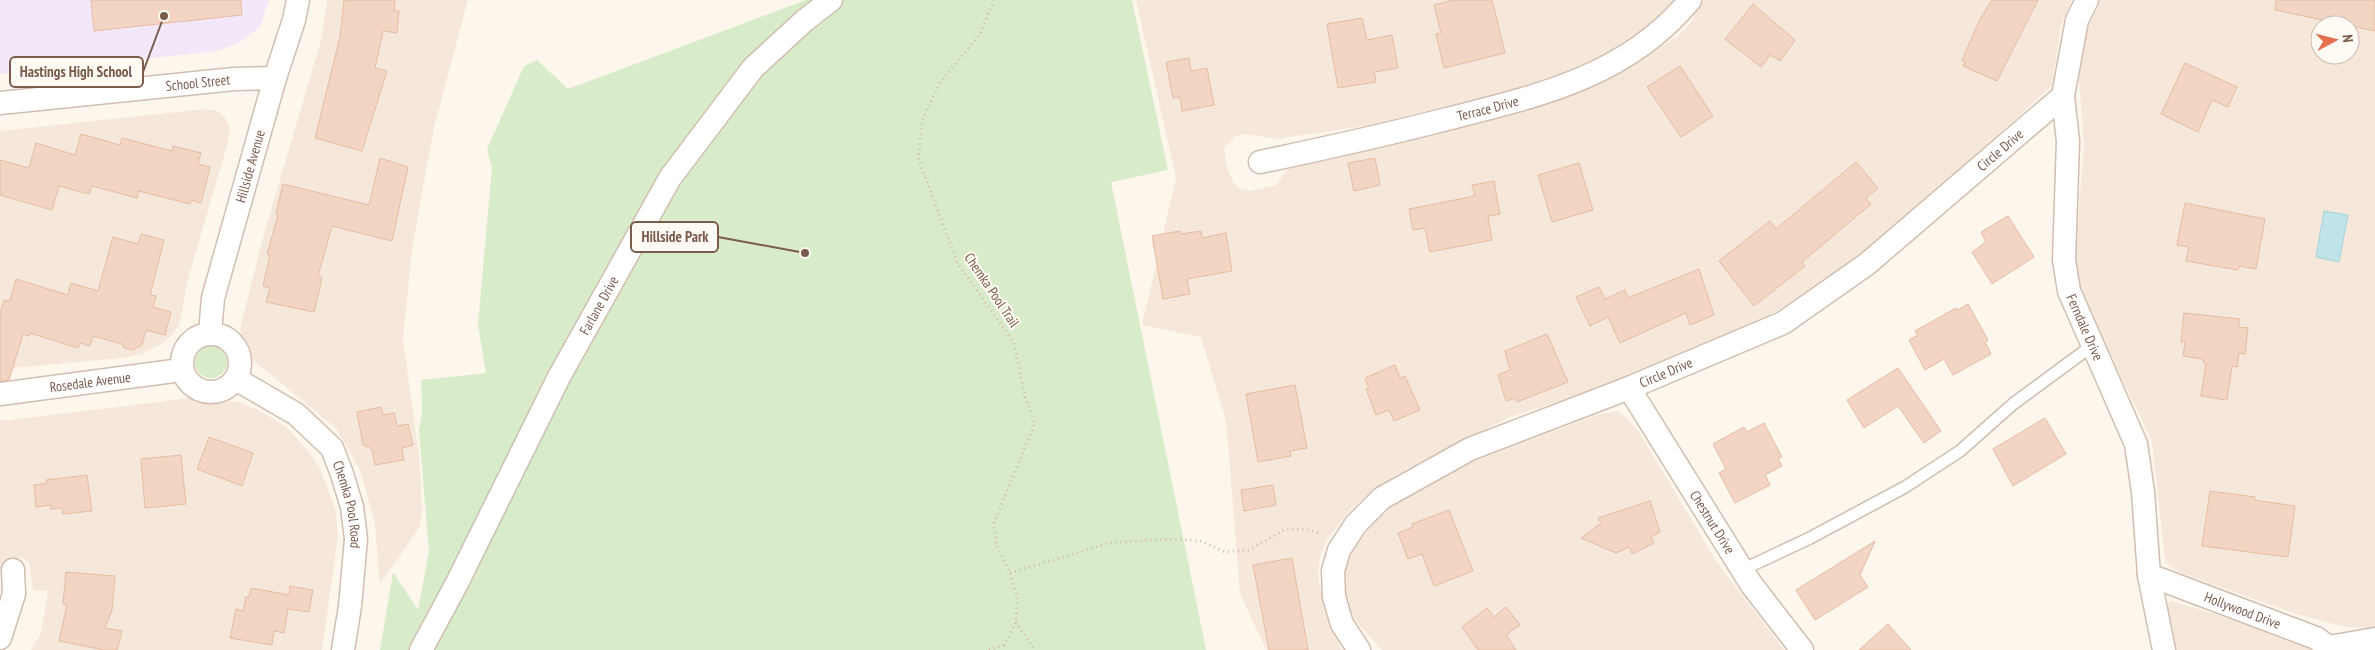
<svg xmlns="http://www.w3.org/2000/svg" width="2375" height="650" font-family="'PT Sans Narrow',sans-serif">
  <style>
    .residential { fill: #f5e8da; fill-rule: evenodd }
    .education { fill: #f3e8fa }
    .green { fill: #d8ecc9 }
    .water { fill: #bfe3e8; stroke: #a5d3da }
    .building { fill: #f3d5c3; stroke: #e6bba3 }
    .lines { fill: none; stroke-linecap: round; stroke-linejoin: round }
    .service-casing { stroke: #d1beb0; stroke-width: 14 }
    .minor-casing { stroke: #d1beb0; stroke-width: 25 }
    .path { stroke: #d9b8a5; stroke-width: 3; stroke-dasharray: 1 4; stroke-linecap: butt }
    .service { stroke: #fff; stroke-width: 11 }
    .minor { stroke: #fff; stroke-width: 22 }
    .labels { text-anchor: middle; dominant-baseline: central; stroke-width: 4; stroke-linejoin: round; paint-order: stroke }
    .street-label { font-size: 14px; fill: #7a5c4d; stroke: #fffaf3 }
    .leader { fill: none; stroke: #7a5c4d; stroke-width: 2 }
    .callout-dot { fill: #7a5c4d; stroke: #fffaf3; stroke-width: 2 }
    .callout { fill: #fffaf3; stroke: #7a5c4d; stroke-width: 2 }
    .callout-label { font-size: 15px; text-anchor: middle; font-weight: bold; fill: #7a5c4d }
  </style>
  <rect width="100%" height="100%" fill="#fdf6ec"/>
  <g class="residential">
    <path d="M327,0H468L434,127L412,249L403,338L420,465L422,511L419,528L380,584L375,524L360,470L336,428L248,356L242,343L240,328L264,234L322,37Z"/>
    <path d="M1136,0H1675L1663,14L1623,45L1584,65L1530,85L1370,125L1276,139L1245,134L1236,136L1224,148L1226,164L1233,182L1240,189L1248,191L1275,186L1291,165L1463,126L1555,101L1584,90L1623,71L1678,36L1690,24L1702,0H2072L2061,25L2052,85L1951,180L1830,280L1752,325L1602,388L1510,417L1397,474L1352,507L1326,541L1320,557L1318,574L1323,604L1341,650H1266L1240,593L1226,421L1201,337L1142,325L1176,178Z"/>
    <path d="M2101,0H2375V628L2346,627L2296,614L2181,573L2169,566L2165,561L2152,441L2091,315L2078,283L2075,261L2084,144L2079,78L2086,31ZM2320,25H2350V55H2320Z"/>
    <path d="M205,109L218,111L227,120L230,130L228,142L189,275L179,325L171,336L158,346L144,353L123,358L0,369V131Z"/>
    <path d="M192,398L239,402L258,410L286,427L309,452L320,469L336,511L338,536L322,650H31L41,633L48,591L33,590L29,562L22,558L9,559L0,570V421Z"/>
    <path d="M1618,411L1637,429L1718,564L1784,650H1382L1356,622L1347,604L1344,584V566L1358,543L1372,525L1406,495L1443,473L1600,414Z"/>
    <path d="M2171,601L2252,625L2303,643L2312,650H2176L2166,606Z"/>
  </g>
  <path class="education" d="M0,0H269L260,27L240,42L222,49L209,52L0,74Z"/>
  <g class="green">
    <path d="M806,0H1132L1168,170L1111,182L1206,650H380L393,572L418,610L429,551L419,431L422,412L421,380L486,373L478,325L492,168L487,149L524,66L537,60L568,89Z"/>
    <circle cx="211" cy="362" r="16"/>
  </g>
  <path class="water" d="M2324,211L2348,215L2339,262L2316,257Z"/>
  <g class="building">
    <path d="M91,0H241L242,15L94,31Z"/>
    <path d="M344,0H395L394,11H399L397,33L383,31L375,68L387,71L362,151L315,138L340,37Z"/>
    <path d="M1454,0H1492L1505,53L1444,68L1436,34L1441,33L1434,5Z"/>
    <path d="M1992,0H2038L1997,81L1963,66L1965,62L1962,60L1980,19Z"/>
    <path d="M2276,0H2375V31L2275,10Z"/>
    <path d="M1753,4L1795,40L1780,61L1770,55L1761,67L1725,39Z"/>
    <path d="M1362,18L1367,40L1392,35L1398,68L1374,72L1376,82L1338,88L1327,24Z"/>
    <path d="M1189,58L1191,71L1207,68L1214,105L1182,111L1180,97L1173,98L1166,62Z"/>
    <path d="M2185,63L2237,87L2228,107L2212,100L2198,132L2161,114Z"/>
    <path d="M1680,66L1713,116L1681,137L1647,87Z"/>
    <path d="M81,134L120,145L122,138L172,151L173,146L201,153L198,164L210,167L201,203L191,200L190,204L139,191L137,198L92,186L89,194L59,186L52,210L0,195V160L29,168L36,143L75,155Z"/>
    <path d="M380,158L408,167L392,241L332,226L318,276L322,278L314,312L266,302L270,288L263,286L270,255L267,254L278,215L276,214L283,184L369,205Z"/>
    <path d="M1375,158L1380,185L1354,191L1348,163Z"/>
    <path d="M1856,162L1878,188L1866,198L1871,204L1802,262L1805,266L1754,306L1719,261L1770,221L1776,229Z"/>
    <path d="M1579,163L1593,210L1552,222L1538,175Z"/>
    <path d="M1494,181L1500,214L1488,216L1492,240L1430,252L1425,228L1413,230L1409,209L1475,196L1472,185Z"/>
    <path d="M2185,203L2265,219L2256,269L2239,266L2238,270L2186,261L2189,247L2177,245Z"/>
    <path d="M2008,216L2034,257L1992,284L1972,252L1986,242L1981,232Z"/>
    <path d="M1180,231L1181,234L1201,231L1202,238L1226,233L1232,271L1187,279L1190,294L1163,299L1152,236Z"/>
    <path d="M141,234L164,240L150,295L156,296L153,307L171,312L165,335L146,330L142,345L132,350L124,348L122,344L93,336L90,346L80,343L78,348L30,333L29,336L23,334L9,380L0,381V314L4,300L10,301L16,279L68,295L71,283L98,291L113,237L138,244Z"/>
    <path d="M1699,269L1714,315L1690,325L1686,313L1620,343L1608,317L1590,326L1576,297L1599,287L1605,299L1625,290L1628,298Z"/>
    <path d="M1968,304L1988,340L1985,342L1991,354L1953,375L1944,359L1925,370L1909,340L1918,335L1915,331L1956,308L1958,310Z"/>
    <path d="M2184,313L2240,319L2238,327L2248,328L2245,354L2239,353L2237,367L2232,366L2227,400L2201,396L2206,363L2203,362V359L2183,356L2185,342H2181Z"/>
    <path d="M1547,334L1568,382L1517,402L1515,398L1506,401L1498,375L1510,370L1505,351Z"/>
    <path d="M1395,365L1400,378L1405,376L1420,410L1394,421L1389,410L1376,415L1366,389L1369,388L1365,378Z"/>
    <path d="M1898,368L1941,431L1924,443L1898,406L1864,428L1847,400Z"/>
    <path d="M1295,385L1307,448L1290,451L1291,456L1258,462L1246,394Z"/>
    <path d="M381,407L383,415L394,413L397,426L408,424L413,445L402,448L404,460L375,465L372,449L363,445L357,412Z"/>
    <path d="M2045,418L2066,454L2013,486L1993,449Z"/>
    <path d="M1764,423L1782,457L1778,458L1782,466L1765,475L1770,485L1735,503L1719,473L1726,469L1713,444L1744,427L1747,432Z"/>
    <path d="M209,437L253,453L242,486L197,469Z"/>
    <path d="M181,455L186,504L145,508L141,459Z"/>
    <path d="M87,475L92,511L63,514L62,508L51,509V505L36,507L34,485L47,483L46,480Z"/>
    <path d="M1273,485L1276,505L1244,511L1241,490Z"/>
    <path d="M2210,491L2255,497L2254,500L2295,506L2288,557L2202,546Z"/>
    <path d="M1650,501L1660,532L1651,537L1654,543L1632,554L1629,547L1616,553L1581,538L1601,523L1598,518Z"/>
    <path d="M1449,510L1473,571L1434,586L1422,554L1408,559L1398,533L1413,527L1412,524Z"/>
    <path d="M1875,541L1860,575L1868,587L1815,620L1796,590Z"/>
    <path d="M1292,558L1308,650H1269L1253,565Z"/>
    <path d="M66,572L115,576L112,610L105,628L122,631L117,650H104L59,641L67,605L63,604Z"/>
    <path d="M290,586L313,590L309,612L288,609L284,633L274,631L272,645L230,638L236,609L243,611L246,597H249L251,588L289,595Z"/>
    <path d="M1506,607L1520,625L1506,635L1516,650H1478L1462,627L1487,608L1494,617Z"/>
    <path d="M1888,624L1911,650H1859Z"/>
  </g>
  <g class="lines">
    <g class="service-casing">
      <path id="service" d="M1742,570L1810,538L1905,487L1960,451L2013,404L2093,345"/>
    </g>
    <g class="minor-casing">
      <g id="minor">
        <path id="s1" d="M2087,0L2077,20L2063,96L2068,141L2064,260L2069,291L2136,444L2143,492L2149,575L2164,650"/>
        <path id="s2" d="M0,103L234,79L275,78"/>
        <path id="s3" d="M1260,162C1322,149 1385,135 1447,119C1538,96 1628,76 1690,0"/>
        <path id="s4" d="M210,333L213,298L275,78L294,20L298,0"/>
        <circle cx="211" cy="363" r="29"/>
        <path id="s5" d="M236,379L296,414L332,448L342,474L352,507L356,539L350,606L343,650"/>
        <path id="s6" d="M1629,388L1751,584L1802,650"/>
        <path id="s7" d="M0,394L181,370"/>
        <path id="s8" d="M2149,575L2316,638L2333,650"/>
        <path d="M0,638L14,594L13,570"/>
        <path d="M2329,647L2375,639"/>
        <path id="s9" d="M421,650L456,585L559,377L670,178L753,68L804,21L831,0"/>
        <path id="s10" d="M1359,650L1342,624L1334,597L1333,571L1339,550L1356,524L1382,498L1470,449L1629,388L1783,323L1867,264L2063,96"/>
      </g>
    </g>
    <g class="path">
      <path d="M1010,573L1109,543L1168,539L1201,541L1225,552L1249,550L1286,529L1309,530L1320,533"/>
      <path d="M1016,622L1035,650"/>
      <path d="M989,650L1004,645L1016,622L1017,598L1010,573L996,545L994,523L1035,423L1025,397L1014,343L957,262L918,158L923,118L940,83L980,34L994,0"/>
    </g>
    <use href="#service" class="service"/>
    <use href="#minor" class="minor"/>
  </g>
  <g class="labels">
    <g class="street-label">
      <text stroke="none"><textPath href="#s2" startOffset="199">School Street</textPath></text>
      <text stroke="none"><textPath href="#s3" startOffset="234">Terrace Drive</textPath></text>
      <text stroke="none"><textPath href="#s10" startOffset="891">Circle Drive</textPath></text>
      <text stroke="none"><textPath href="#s4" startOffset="172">Hillside Avenue</textPath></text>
      <text transform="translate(992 290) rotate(56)">Chemka Pool Trail</text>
      <text stroke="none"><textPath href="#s9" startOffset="388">Farlane Drive</textPath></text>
      <text stroke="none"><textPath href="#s1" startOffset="335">Ferndale Drive</textPath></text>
      <text stroke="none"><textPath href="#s10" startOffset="486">Circle Drive</textPath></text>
      <text stroke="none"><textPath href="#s7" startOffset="91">Rosedale Avenue</textPath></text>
      <text stroke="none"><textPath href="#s5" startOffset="178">Chemka Pool Road</textPath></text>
      <text stroke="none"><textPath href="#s6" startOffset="158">Chestnut Drive</textPath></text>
      <text stroke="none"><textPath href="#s8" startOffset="100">Hollywood Drive</textPath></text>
    </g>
  </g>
  <path class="leader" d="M164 16L143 72M805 253L718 237"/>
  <g class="callout-dot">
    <circle cx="164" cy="16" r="5"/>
    <circle cx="805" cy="253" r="5"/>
  </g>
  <g class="callout">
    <rect x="10" y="57" width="133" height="30" rx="5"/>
    <rect x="631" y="222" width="87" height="30" rx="5"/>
  </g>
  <g class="callout-label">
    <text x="76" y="77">Hastings High School</text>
    <text x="675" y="242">Hillside Park</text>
  </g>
  <g transform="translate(2335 40) rotate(83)"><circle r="24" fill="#fffaf3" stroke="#cabbb1"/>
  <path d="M0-4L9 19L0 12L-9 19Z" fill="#e76f51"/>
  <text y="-8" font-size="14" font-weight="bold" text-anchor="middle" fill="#7a5c4d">N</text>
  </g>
</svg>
